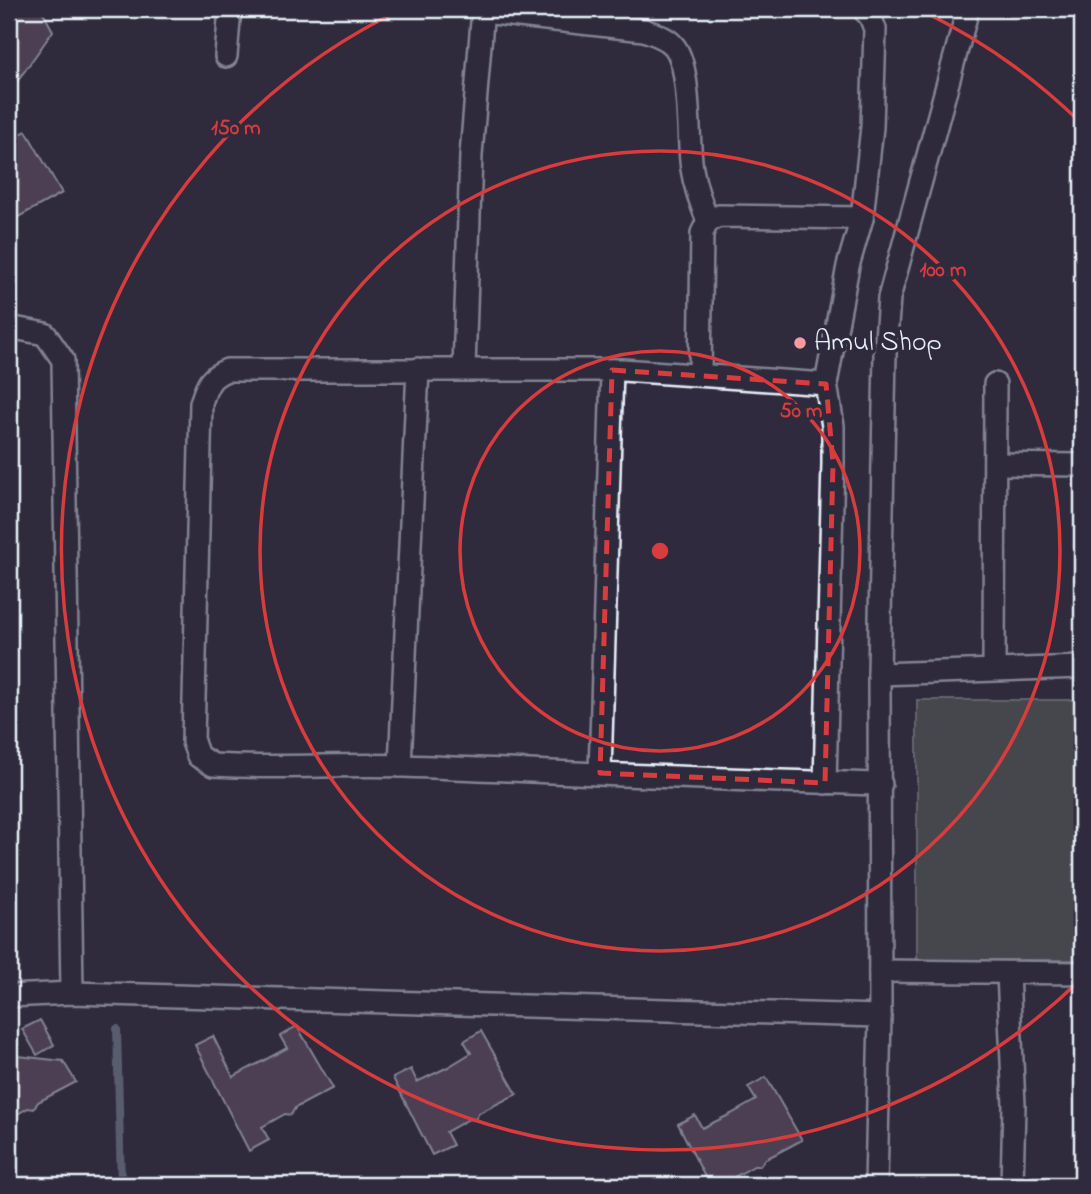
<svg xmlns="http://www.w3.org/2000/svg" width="1091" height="1194" font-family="'Indie Flower',sans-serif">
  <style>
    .green { fill: #5e6b60; stroke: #a3aeac; stroke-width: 2 }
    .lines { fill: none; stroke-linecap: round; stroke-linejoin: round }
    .stream { stroke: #8b9cab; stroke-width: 8 }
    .building { fill: #6f5a70; stroke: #e8f1f8; stroke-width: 2 }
    .street-casing { stroke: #e8f1f8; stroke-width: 26 }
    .street { stroke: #2f2a3d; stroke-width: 21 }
    .marked { fill: none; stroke: #d83c3d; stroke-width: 5; stroke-dasharray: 14 9; stroke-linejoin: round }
    .ring { fill: none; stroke: #d83c3d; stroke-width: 3.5 }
    .poi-dot { fill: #ff9aa2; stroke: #2f2a3d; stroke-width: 2.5 }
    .labels { text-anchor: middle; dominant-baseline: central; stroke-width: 7; stroke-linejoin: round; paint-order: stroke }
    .poi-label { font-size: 28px; fill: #e8f1f8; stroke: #2f2a3d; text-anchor: start }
    .centre { fill: #d83c3d; stroke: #2f2a3d; stroke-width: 3.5 }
    .ring-label { font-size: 21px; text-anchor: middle; font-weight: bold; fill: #d83c3d; stroke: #2f2a3d; stroke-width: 7; stroke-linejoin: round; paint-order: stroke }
  </style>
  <rect width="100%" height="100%" fill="#2f2a3d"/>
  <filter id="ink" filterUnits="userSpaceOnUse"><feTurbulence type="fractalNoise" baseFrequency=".0143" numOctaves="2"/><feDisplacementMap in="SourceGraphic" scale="14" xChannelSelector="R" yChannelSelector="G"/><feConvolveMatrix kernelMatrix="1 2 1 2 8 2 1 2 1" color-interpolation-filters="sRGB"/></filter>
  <g filter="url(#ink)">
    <rect class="green" x="917" y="700" width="165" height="260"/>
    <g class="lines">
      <path class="stream" d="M117,1029L121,1185"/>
    </g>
    <g class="building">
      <path d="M9,9H41L53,31L9,93V27L16,22Z"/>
      <path d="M26,131L62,193L9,222V140Z"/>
      <path d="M40,1020L54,1045L37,1055L22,1029Z"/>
      <path d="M297,1026L333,1088L295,1108L291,1115L285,1114L262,1127L269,1140L249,1151L195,1045L213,1036L233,1077L287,1048L280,1036Z"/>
      <path d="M481,1031L517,1094L479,1113L475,1120L469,1119L446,1132L453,1145L432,1155L393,1078L411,1069L417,1082L448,1067L471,1053L464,1041Z"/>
      <path d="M9,1055L63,1061L76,1082L38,1102L34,1109L28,1108L9,1119Z"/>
      <path d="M766,1077L802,1140L764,1160L760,1166H754L731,1179L734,1185H709L678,1124L695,1115L702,1128L731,1114L756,1100L748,1087Z"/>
    </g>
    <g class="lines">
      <g class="street-casing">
        <g id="street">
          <path d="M483,12L644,30C654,34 666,37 673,45C692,65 687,139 692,169C695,187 701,204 708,221"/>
          <path d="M226,56L230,9"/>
          <path d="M9,327L45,334L63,360L72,993"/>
          <path d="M464,369L471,155L483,9"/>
          <path d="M700,375L702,233L708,221L719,216L862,218"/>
          <path d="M826,384L848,266L862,218L872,127L875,29L870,16L863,9"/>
          <path d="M995,464L1082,465"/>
          <path d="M994,669L995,384"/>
          <path d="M879,674L1082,667"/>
          <path d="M400,766L418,369"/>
          <path d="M600,773L612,370"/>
          <path d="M825,783L833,463V426L826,384L622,370H227C209,377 207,385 201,403L193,742L198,756L213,765C277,769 341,764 404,766C563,772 722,780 881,784"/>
          <path d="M880,971L1082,973"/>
          <path d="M1008,973L1014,1105L1012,1185"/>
          <path d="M9,996L72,993L880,1016"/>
          <path d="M876,1185L880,1016L879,674L885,353L889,298L968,9"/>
        </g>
      </g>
      <use href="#street" class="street"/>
    </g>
  </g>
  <path d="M0 0H1091V1194H0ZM612,370L826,384L833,463L825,783L600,773Z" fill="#2f2a3d" fill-opacity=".55" fill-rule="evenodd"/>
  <path class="marked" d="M612,370L826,384L833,463L825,783L600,773Z"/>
  <g class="ring">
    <circle cx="660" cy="551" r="200"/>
    <circle cx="660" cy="551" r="400"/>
    <path d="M1081 979A600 600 0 1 1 402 9M918 9A600 600 0 0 1 1081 123"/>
  </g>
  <circle class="poi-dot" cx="800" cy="343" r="7"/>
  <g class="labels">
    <g class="poi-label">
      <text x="814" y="343">Amul Shop</text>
    </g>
  </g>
  <circle cx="660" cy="551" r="10" class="centre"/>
  <g class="ring-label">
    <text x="236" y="134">150 m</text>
    <text x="943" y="276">100 m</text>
    <text x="801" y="417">50 m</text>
  </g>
  <rect width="1091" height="1194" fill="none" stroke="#2f2a3d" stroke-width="35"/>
  <rect x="18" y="18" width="1056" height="1159" fill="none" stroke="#e8f1f8" stroke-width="2.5" filter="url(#ink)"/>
</svg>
